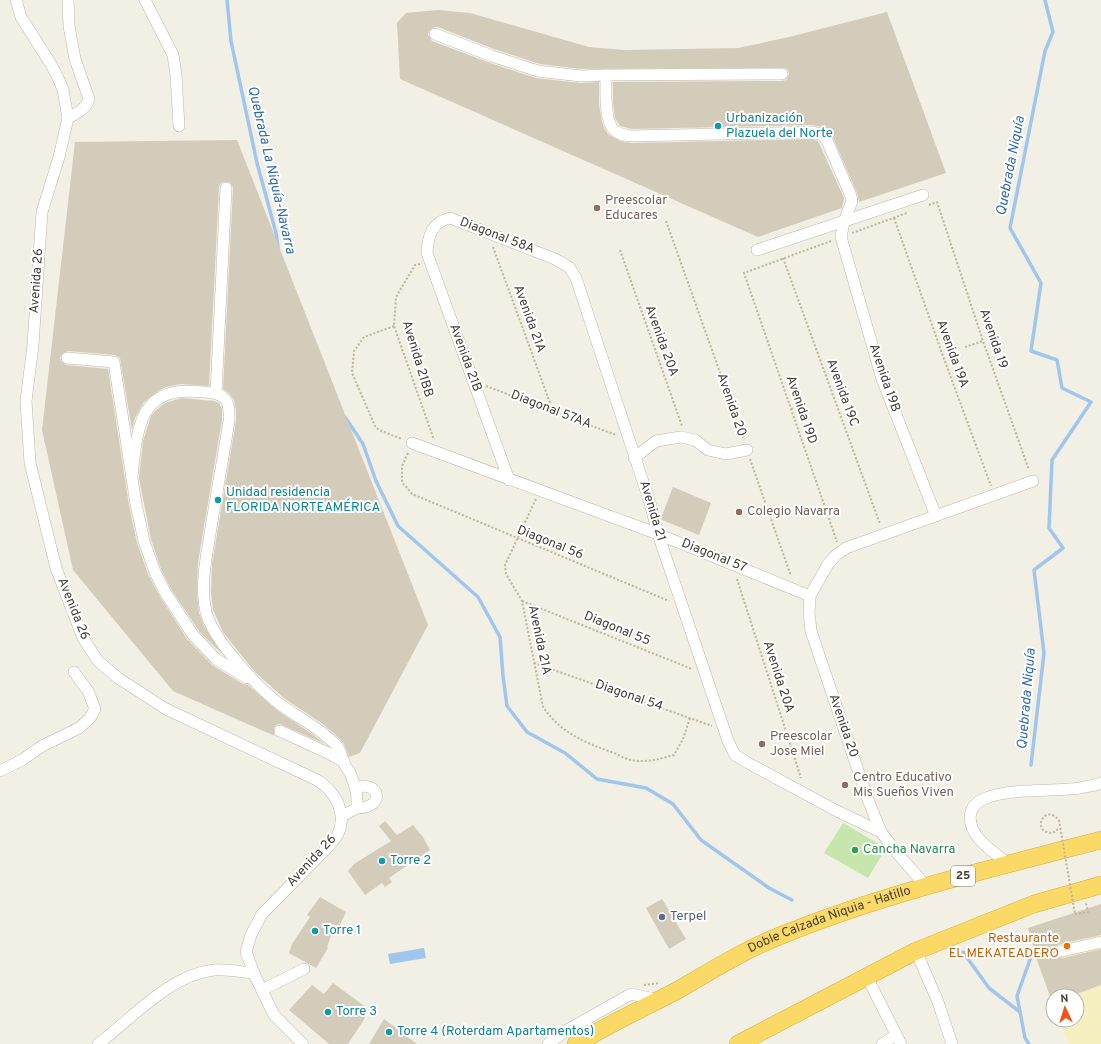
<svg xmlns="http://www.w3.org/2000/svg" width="1101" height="1044" font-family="Overpass,sans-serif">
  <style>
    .green { fill: #c6e6ad }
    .sand { fill: #f6f0c0 }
    .water { fill: #a1c6ee }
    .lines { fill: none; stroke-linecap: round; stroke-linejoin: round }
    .stream { stroke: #a1c6ee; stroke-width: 3.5 }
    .building { fill: #d3ccba }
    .minor-casing { stroke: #bdb8a7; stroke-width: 12 }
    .highway-casing { stroke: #d9af37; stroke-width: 18 }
    .path { stroke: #beb599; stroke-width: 2; stroke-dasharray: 2 2; stroke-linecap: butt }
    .minor { stroke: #fff; stroke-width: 11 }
    .highway { stroke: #fad967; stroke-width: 17 }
    .path-bridge { stroke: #beb599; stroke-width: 2; stroke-dasharray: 2 2; stroke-linecap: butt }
    .culture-dot { fill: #0f9aa8; stroke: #fff; stroke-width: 1.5 }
    .education-dot { fill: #8d6e63; stroke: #fff; stroke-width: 1.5 }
    .leisure-dot { fill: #2e9e5b; stroke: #fff; stroke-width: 1.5 }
    .service-dot { fill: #5c6f8a; stroke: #fff; stroke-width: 1.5 }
    .food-dot { fill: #e8710a; stroke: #fff; stroke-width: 1.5 }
    .labels { text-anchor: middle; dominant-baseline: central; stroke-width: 4; stroke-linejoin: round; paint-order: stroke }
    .shield { fill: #fff; stroke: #7c7971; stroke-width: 1 }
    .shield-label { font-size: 12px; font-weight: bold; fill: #443f34 }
    .culture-label { font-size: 13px; fill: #0d838f; stroke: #fff; text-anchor: start }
    .education-label { font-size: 13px; fill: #785e54; stroke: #fff; text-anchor: start }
    .street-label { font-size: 13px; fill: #443f34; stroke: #fff }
    .leisure-label { font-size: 13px; fill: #27864d; stroke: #fff; text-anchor: start }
    .service-label { font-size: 13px; fill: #4e5e75; stroke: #fff; text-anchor: start }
    .food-label { font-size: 13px; fill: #c56008; stroke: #fff; text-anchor: end }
    .water-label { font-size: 14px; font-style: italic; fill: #306bad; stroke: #fff }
  </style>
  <rect width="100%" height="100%" fill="#f2efe4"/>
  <path class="green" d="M843,823L886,848L868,878L824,853Z"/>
  <path class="sand" d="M1101,933V1044H1069L1059,1020H1077V996H1053V1003L1033,951Z"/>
  <path class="water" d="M424,948L426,958L390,964L388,954Z"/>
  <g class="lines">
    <g class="stream">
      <path d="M227,0L231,41L257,163L276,233L278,247"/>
      <path d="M345,417L363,444L376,481L398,526L478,597L500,637L503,676L507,706L527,732L565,753L597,779L646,788L673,804L701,840L769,888L792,900"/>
      <path d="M1031,765L1044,653L1034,570L1063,548L1049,528L1052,460L1091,402L1062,388L1057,360L1031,351L1041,283L1010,228L1045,51L1053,32L1045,0"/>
      <path d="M963,952L989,988L1020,1012"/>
      <path d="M1029,1044L1025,1038L1017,996L1033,951"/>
    </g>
  </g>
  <g class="building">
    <path d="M438,10L470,13L589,47L624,50L738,48L789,37L887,12L946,173L859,202L857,193L834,140L829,131L825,128L813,125L632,129L620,126L615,118L613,103V82L782,81L786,80L789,74L788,70L785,68L581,69L540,64L494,49L438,27H434L429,31L428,35L432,41L490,63L536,78L580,83L599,82V105L602,122L605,130L609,135L620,141L632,143L812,139L818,141L844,198L842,208L758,237L400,79L397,23L406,13Z"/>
    <path d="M237,140L428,625L360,753L349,757L344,744L334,733L320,722L285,699L254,671L223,632L213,610L211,593L212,564L236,421V410L234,400L229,393L223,389L233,188L230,182H223L220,184L219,188L209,386L181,384L166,387L158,391L144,402L135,418L132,430L120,358L115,355L68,351L62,354L60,358L61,361L66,365L108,369L129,505L137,543L148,574L159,595L187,639L212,665L243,684L248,685L277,710L312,734L325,744L280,724L276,725L274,728V735L277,737L173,691L73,570L42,430L75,142Z"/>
    <path d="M182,398L214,401L219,403L222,409V420L198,562L197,593L199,613L204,626L222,654L199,631L171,589L161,569L151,539L139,478L143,441L151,416L155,411L165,403Z"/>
    <path d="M673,487L711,503L699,535L662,520L661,518Z"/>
    <path d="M385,821L397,835L413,825L423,837L430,850L389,878L392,882L385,887L382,883L365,895L348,871L354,864L391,841L379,826Z"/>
    <path d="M320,897L346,912L338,929L334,928L327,947L328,948L316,968L289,953L292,944L310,917L307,915Z"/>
    <path d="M662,899L686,939L669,949L646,908Z"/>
    <path d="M1101,904V935L1060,944L1057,946L1055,952L1057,956L1063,958L1101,949V985L1071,996H1050L1038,963L1028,928Z"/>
    <path d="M333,983L367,1008L362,1014L365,1018L348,1044H329L289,1010L312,985L324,994Z"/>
    <path d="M384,1019L417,1044H369Z"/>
  </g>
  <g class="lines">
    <g class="minor-casing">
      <g id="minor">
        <path d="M16,0L21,17L52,66L59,80L63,90L68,118L59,157L42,212L33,345L26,401L30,463L56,568L83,638L98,661L118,678L166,709L317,780C321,783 326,786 329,790C340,801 345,820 338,834C336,838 332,842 329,846L262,914L251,935L246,952L255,976L274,1015L303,1044"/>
        <path d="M145,0L173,55L176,75L179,126"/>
        <path d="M435,34L492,56L538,71L581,76L606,75C606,88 604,121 614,130C619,135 625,135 632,136L813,132L823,135L828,143L851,196L852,201L844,222L841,237L882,379L936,516"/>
        <path d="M606,75L782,74"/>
        <path d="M68,118C77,113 85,110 89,99L75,59L69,26L68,0"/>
        <path d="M757,250L923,195"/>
        <path d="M67,358L114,362L136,504L144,541L155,572L165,592L193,635L216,659L247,678"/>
        <path d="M216,393L226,188"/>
        <path d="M412,443L658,534L810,596"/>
        <path d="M634,458L656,441L681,437L695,440L708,450L726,454L747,450"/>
        <path d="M132,477C134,456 136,423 150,406C164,390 184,390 204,392C212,393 221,393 226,400C230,406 229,415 229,421C223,459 216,496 210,534C206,559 200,587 206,612C213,640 258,688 281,705C299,718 320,728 335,744C341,749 341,756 344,763C345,766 348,770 350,773C355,784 358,795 357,808L342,816"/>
        <path d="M509,480L427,253C428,235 432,222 450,218L555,259L569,267L576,278L650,503L658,534L728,741L735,755L748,763L837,811L881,832"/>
        <path d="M280,731L330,754L344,762"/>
        <path d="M0,771L22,760L42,746L79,728L90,718L95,709L88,691L74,672"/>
        <path d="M356,788C379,779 387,808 357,808"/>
        <path d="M1008,864C999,856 988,849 980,840C967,825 965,806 986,798C1011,788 1052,792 1080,788C1087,786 1095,786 1101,783"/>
        <path d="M926,886L897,853L881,832L867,797L811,631L809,612L810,596L828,564L836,555L846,548L1033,481"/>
        <path d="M916,951L938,1002L952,1044"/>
        <path d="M1062,951L1101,942"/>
        <path d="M867,977L901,1044"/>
        <path d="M262,990L304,969"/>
        <path d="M98,1044C133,1018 169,975 214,970C226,969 241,972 254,973"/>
        <path d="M548,1044L567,1030L631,994L659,1000"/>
        <path d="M882,1044L896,1035"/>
      </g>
    </g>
    <g class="highway-casing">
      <g id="highway">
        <path id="s1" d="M576,1044C609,1024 644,1008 678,990C711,971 746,949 782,935C885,893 994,868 1101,840"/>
        <path d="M738,1044L916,951L1034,904L1101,885"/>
      </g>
    </g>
    <g class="path">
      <path d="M929,205L937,202L983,341L1029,470"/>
      <path d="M894,218L943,356L991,486"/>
      <path d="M666,221L744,440"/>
      <path d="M852,233L907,213"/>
      <path d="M831,241L744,273L837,542"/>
      <path d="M493,247L553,411"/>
      <path d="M620,250L682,426"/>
      <path d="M783,258L880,524"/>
      <path d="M420,264L415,265L396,297L394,326L434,440"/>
      <path d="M394,326L364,337L354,351L352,373L375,426L379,430L402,439"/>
      <path d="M965,347L983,341"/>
      <path d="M486,386L616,435"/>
      <path d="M791,409L800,406"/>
      <path d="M408,453L402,466V482L412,494L669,601"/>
      <path d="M750,459L791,576"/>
      <path d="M536,499L505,565L506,574L522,601L543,707C562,734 584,742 614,753C619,755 625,759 631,760C645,763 660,759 674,755L683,739L690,718"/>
      <path d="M737,579L801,778"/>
      <path d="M522,601L692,669"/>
      <path d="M534,663L712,726"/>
      <path d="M1058,829C1055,832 1052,834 1047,832C1033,828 1045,804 1059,820"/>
      <path d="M1075,914L1088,912L1086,903"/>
      <path d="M644,985L660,983"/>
    </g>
    <use href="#minor" class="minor"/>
    <use href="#highway" class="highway"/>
    <path class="path-bridge" d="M1059,820L1075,914"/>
  </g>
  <g class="culture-dot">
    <circle cx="718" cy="126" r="4"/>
    <circle cx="218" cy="500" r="4"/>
    <circle cx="382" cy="861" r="4"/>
    <circle cx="315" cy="931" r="4"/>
    <circle cx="328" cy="1012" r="4"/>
    <circle cx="389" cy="1032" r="4"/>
  </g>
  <g class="education-dot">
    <circle cx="597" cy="208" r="4"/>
    <circle cx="739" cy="512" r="4"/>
    <circle cx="762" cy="744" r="4"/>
    <circle cx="845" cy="785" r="4"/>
  </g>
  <circle class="leisure-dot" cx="855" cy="850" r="4"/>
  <circle class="service-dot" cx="662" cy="917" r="4"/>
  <circle class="food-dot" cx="1067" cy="946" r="4"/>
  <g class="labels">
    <rect class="shield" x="951" y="866" width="24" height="20" rx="3"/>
    <g class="shield-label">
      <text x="963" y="876">25</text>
    </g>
    <g class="culture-label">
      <text x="726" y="119">Urbanización<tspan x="726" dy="15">Plazuela del Norte</tspan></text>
      <text x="226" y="493">Unidad residencia<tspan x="226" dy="15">FLORIDA NORTEAMÉRICA</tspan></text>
      <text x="390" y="861">Torre 2</text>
      <text x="323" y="931">Torre 1</text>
      <text x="336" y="1012">Torre 3</text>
      <text x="397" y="1032">Torre 4 (Roterdam Apartamentos)</text>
    </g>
    <g class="education-label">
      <text x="605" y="201">Preescolar<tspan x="605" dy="15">Educares</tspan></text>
      <text x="747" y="512">Colegio Navarra</text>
      <text x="770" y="737">Preescolar<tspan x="770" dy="15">Jose Miel</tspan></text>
      <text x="853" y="778">Centro Educativo<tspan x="853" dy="15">Mis Sueños Viven</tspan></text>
    </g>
    <g class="street-label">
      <text transform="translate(497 236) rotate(21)">Diagonal 58A</text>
      <text transform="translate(37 281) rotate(-86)">Avenida 26</text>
      <text transform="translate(529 319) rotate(70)">Avenida 21A</text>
      <text transform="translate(993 339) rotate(71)">Avenida 19</text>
      <text transform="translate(661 341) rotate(70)">Avenida 20A</text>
      <text transform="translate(952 354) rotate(70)">Avenida 19A</text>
      <text transform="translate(465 358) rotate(70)">Avenida 21B</text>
      <text transform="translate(417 359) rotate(73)">Avenida 21BB</text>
      <text transform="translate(884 378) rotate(71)">Avenida 19B</text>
      <text transform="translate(842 393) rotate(70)">Avenida 19C</text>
      <text transform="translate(731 405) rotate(71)">Avenida 20</text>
      <text transform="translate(551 410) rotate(21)">Diagonal 57AA</text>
      <text transform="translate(801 410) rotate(71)">Avenida 19D</text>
      <text transform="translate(652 511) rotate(73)">Avenida 21</text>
      <text transform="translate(550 543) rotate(22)">Diagonal 56</text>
      <text transform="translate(714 556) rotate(22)">Diagonal 57</text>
      <text transform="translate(73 609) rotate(68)">Avenida 26</text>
      <text transform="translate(617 629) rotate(22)">Diagonal 55</text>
      <text transform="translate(539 640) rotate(78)">Avenida 21A</text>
      <text transform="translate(778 677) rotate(72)">Avenida 20A</text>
      <text transform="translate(629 696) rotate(19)">Diagonal 54</text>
      <text transform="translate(843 726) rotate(71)">Avenida 20</text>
      <text transform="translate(312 861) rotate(-47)">Avenida 26</text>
      <text stroke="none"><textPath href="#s1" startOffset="283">Doble Calzada Niquia - Hatillo</textPath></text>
    </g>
    <g class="leisure-label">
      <text x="863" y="850">Cancha Navarra</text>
    </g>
    <g class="service-label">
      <text x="670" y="917">Terpel</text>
    </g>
    <g class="food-label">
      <text x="1059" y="939">Restaurante<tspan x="1059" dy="15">EL MEKATEADERO</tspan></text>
    </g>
    <g class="water-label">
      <text transform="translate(1011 166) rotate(-79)">Quebrada Niquía</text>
      <text transform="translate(271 170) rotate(77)">Quebrada La Niquía-Navarra</text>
      <text transform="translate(1027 699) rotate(-85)">Quebrada Niquía</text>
    </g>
  </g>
  <g transform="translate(1065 1008) rotate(356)"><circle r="19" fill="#ffffff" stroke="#b4b2ae"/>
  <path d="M0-3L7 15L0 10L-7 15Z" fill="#f55118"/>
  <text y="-6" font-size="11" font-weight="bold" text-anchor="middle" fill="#443f34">N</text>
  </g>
</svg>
